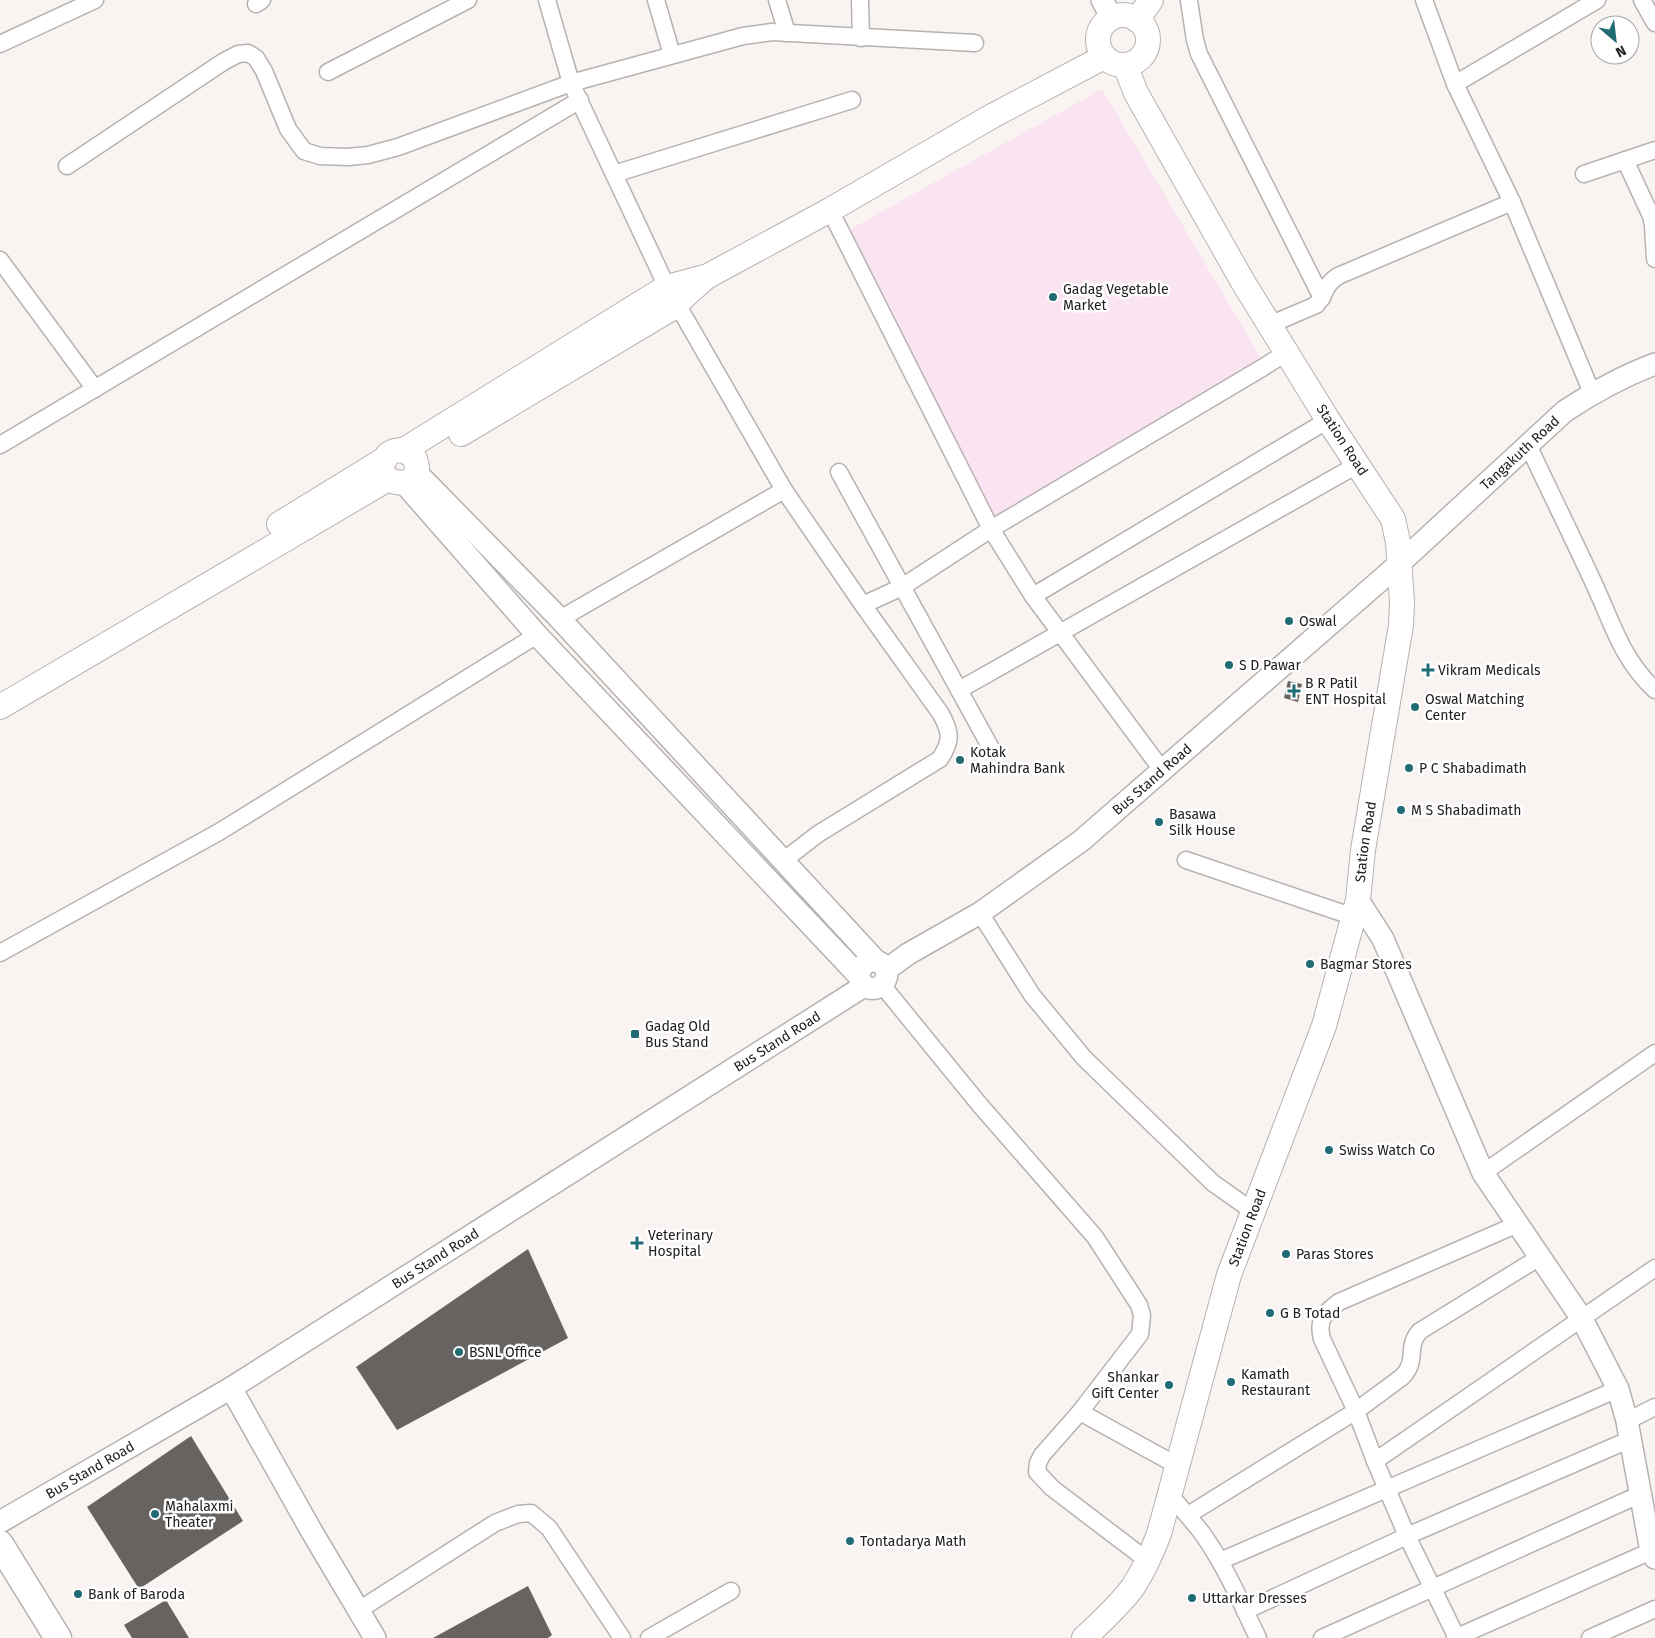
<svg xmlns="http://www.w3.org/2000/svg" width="1655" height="1638" font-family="'Fira Sans',sans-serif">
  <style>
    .commercial { fill: #fae4f1 }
    .building { fill: #676361 }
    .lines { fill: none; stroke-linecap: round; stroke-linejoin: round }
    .minor-casing { stroke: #b6b2b0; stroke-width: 19 }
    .tertiary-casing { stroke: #b6b2b0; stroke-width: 24 }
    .secondary-casing { stroke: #b6b2b0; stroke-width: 26 }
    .primary-casing { stroke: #b6b2b0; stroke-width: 29 }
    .minor { stroke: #fff; stroke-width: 16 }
    .tertiary { stroke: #fff; stroke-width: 21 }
    .secondary { stroke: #fff; stroke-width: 24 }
    .primary { stroke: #fff; stroke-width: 26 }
    .poi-dot { fill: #216b75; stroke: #fff; stroke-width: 2 }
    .labels { text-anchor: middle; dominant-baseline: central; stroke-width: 5; stroke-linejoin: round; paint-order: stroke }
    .poi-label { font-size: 14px; fill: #222020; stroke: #fff; text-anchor: start }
    .street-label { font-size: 14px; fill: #222020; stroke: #fff }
  </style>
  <rect width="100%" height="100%" fill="#f9f4f2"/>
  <path class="commercial" d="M1102,89L1264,363L992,521L847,231Z"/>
  <g class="building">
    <path d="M1288,681L1302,684L1298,702L1284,698Z"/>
    <path d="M528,1249L568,1338L397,1430L356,1367Z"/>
    <path d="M191,1436L243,1521L139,1589L87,1507Z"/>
    <path d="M528,1586L552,1635L548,1638H433Z"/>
    <path d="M166,1600L189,1638H132L124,1625Z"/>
  </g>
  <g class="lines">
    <g class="minor-casing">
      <g id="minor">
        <path d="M547,0L571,83L667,287"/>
        <path d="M656,0L672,55"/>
        <path d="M777,0L787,33"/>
        <path d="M860,0L861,38"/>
        <path d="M1424,0L1455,84L1512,202L1592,393"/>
        <path d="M1642,0L1655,23"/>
        <path d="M1189,1L1195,40L1199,54L1322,298"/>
        <path d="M256,4L262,0"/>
        <path d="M0,44L95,0"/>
        <path d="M328,72L468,0"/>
        <path d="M1455,84L1597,0"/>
        <path d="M1625,160L1651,216L1653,225L1655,259"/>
        <path d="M67,166L223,62L238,54L248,53L256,58L264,71L288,129L304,151L320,156L348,157L368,155L398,147L571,83L743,36L772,32L975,43"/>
        <path d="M614,174L852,100"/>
        <path d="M1584,174L1655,150"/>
        <path d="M830,210L991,529L1033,596L1162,770"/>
        <path d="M0,260L95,389"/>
        <path d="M677,304L784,490"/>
        <path d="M1269,325L1316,305C1327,293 1323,286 1338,276L1512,202"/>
        <path d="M0,445L580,100"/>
        <path d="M1528,445C1550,492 1573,538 1595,586C1613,625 1622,659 1655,690"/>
        <path d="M839,472L992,750"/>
        <path d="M1033,596L1328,420"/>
        <path d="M863,605L902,587L991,529L1262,368L1287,352"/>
        <path d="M560,619L784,490L863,605L941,714C951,733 952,740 940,759L818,834L783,861"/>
        <path d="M959,690L1357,465"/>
        <path d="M1186,860L1354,917"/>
        <path d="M980,913L1032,995L1084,1058L1213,1183L1254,1212"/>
        <path d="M0,953L219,832L537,635"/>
        <path d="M882,985L979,1104L1095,1237L1139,1305L1142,1315L1140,1334L1080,1412L1042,1455L1038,1463L1037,1472L1052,1488L1148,1561"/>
        <path d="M1483,1173L1655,1053"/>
        <path d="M1080,1412L1178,1466"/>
        <path d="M1627,1421L1655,1407"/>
        <path d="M1375,1461L1655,1268"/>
        <path d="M1170,1495C1181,1508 1192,1520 1202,1533C1225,1565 1241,1603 1258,1638"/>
        <path d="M1188,1515L1356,1411L1402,1377C1419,1360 1405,1347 1420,1331L1540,1257"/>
        <path d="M1220,1561L1618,1389"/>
        <path d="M359,1610L495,1523L518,1514L531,1513L549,1528L622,1638"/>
        <path d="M1245,1611L1407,1536L1631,1439"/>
        <path d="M649,1638L731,1591"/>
        <path d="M1322,1638L1641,1494"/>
        <path d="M1455,1638L1651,1551"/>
        <path d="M1457,1638L1407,1536L1375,1461L1356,1411L1322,1339C1317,1320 1324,1313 1339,1302L1518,1224"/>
        <path d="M1590,1638L1655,1609"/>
      </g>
    </g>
    <g class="tertiary-casing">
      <g id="tertiary">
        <path d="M1102,0L1112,18"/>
        <path d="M416,472L560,619L876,961"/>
        <path d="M404,483L537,635L859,976C860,984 867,990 876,988C880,987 883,985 885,981C895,962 862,950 859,976"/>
        <path d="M1358,900L1383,939L1483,1173L1582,1319L1618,1389L1627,1421L1651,1551L1655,1558"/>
        <path id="s1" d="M886,970L908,954L980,913L1081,841L1399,564L1565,411C1594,392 1623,376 1655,364"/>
        <path d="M231,1388L312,1532L375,1638"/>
        <path id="s2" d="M0,1522L231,1388L864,986"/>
      </g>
    </g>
    <g class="secondary-casing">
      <g id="secondary">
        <circle cx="1123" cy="40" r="25"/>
        <path d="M1137,20L1151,0"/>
        <path d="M461,434L669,310L704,279"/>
        <path d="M404,450L414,457C431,495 366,487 386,457C390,451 397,450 404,450L657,293L667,287L708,276L830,210L994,115L1104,57"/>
        <path d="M279,524L385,459"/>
        <path d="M0,707L388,479"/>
        <path id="s3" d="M1084,1638C1101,1622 1119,1606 1133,1587C1144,1570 1152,1552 1159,1534L1229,1275L1324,1026L1358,900L1363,850L1401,625L1402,603L1398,542L1393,519L1328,420L1243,282L1136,93L1125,65"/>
      </g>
    </g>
    <g class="primary-casing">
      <path id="primary" d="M0,1544L58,1638"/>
    </g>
    <use href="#minor" class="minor"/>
    <use href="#tertiary" class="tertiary"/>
    <use href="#secondary" class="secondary"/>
    <use href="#primary" class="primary"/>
  </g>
  <g class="poi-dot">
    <circle cx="1053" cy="297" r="5"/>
    <circle cx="1289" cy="621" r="5"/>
    <circle cx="1229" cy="665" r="5"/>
    <path d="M1425.5 662.5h5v5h5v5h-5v5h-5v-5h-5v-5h5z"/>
    <path d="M1291.5 683.5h5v5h5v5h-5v5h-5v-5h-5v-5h5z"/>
    <circle cx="1415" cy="707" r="5"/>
    <circle cx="960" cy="760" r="5"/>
    <circle cx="1409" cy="768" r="5"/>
    <circle cx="1401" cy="810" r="5"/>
    <circle cx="1159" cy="822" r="5"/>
    <circle cx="1310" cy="964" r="5"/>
    <rect x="630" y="1029" width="10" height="10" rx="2.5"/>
    <circle cx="1329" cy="1150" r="5"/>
    <path d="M634.5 1235.5h5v5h5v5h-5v5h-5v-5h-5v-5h5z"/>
    <circle cx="1286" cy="1254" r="5"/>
    <circle cx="1270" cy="1313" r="5"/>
    <circle cx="459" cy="1352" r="5"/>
    <circle cx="1231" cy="1382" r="5"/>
    <circle cx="1169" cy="1385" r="5"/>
    <circle cx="155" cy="1514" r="5"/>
    <circle cx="850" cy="1541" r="5"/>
    <circle cx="78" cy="1594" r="5"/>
    <circle cx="1192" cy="1598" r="5"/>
  </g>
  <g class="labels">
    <g class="poi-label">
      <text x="1063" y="289">Gadag Vegetable<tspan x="1063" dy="16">Market</tspan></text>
      <text x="1299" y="621">Oswal</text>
      <text x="1239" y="665">S D Pawar</text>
      <text x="1438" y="670">Vikram Medicals</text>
      <text x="1305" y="683">B R Patil<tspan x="1305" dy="16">ENT Hospital</tspan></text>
      <text x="1425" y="699">Oswal Matching<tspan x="1425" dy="16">Center</tspan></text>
      <text x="970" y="752">Kotak<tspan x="970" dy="16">Mahindra Bank</tspan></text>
      <text x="1419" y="768">P C Shabadimath</text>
      <text x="1411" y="810">M S Shabadimath</text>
      <text x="1169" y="814">Basawa<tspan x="1169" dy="16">Silk House</tspan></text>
      <text x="1320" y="964">Bagmar Stores</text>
      <text x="645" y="1026">Gadag Old<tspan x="645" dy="16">Bus Stand</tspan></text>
      <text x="1339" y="1150">Swiss Watch Co</text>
      <text x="648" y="1235">Veterinary<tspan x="648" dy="16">Hospital</tspan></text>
      <text x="1296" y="1254">Paras Stores</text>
      <text x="1280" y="1313">G B Totad</text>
      <text x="469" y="1352">BSNL Office</text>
      <text x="1241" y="1374">Kamath<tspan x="1241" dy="16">Restaurant</tspan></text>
      <text x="1159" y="1377" text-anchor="end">Shankar<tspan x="1159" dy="16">Gift Center</tspan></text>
      <text x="165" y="1506">Mahalaxmi<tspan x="165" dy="16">Theater</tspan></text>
      <text x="860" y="1541">Tontadarya Math</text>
      <text x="88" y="1594">Bank of Baroda</text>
      <text x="1202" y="1598">Uttarkar Dresses</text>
    </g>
    <g class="street-label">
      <text transform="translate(1342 440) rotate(57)">Station Road</text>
      <text stroke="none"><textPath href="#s1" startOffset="820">Tangakuth Road</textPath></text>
      <text stroke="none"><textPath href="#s1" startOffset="328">Bus Stand Road</textPath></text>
      <text stroke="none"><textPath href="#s3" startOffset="854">Station Road</textPath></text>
      <text stroke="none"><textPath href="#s2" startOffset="914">Bus Stand Road</textPath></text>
      <text stroke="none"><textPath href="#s3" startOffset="449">Station Road</textPath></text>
      <text stroke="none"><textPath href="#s2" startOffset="509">Bus Stand Road</textPath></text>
      <text stroke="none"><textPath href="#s2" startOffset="104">Bus Stand Road</textPath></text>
    </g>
  </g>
  <g transform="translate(1615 40) rotate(152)"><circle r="24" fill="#ffffff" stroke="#a7a6a6"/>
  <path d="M0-4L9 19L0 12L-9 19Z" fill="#216b75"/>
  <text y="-8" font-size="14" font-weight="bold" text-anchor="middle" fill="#222020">N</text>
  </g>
</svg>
